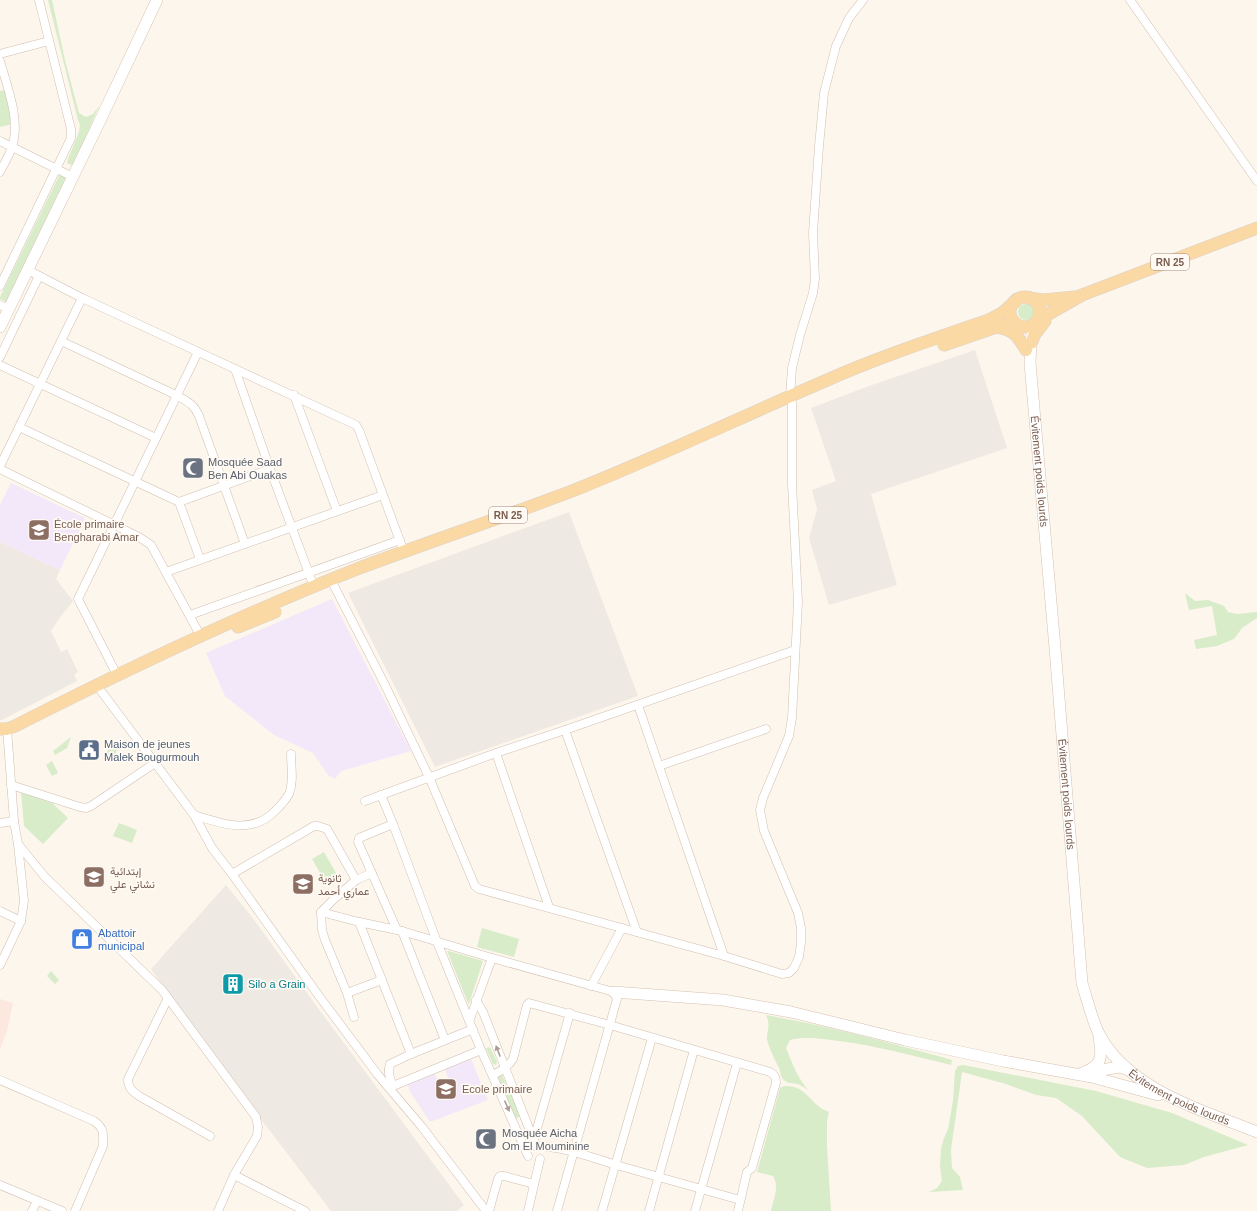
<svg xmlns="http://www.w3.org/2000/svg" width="1257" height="1211" font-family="Arial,Vazirmatn,sans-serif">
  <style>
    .commercial { fill: #fde8e0 }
    .industrial { fill: #efe9e4 }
    .education { fill: #f3e8fa }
    .green { fill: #d8ecc9 }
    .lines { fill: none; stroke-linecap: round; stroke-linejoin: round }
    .street-casing { stroke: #d1beb0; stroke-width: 9 }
    .secondary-casing { stroke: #d6c0b0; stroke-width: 12 }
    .primary-casing { stroke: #dad1cd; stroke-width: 13 }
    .street { stroke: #fff; stroke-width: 8 }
    .secondary { stroke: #fff; stroke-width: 11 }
    .primary { stroke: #fbd9a5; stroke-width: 12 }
    .oneway { fill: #af9d94 }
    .labels { text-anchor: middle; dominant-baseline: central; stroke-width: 3.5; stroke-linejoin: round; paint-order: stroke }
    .shield { fill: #fffaf3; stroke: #a28b7f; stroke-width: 1 }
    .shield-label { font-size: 10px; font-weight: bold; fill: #7a5c4d }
    .worship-label { font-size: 11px; fill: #5b616d; stroke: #fffaf3; text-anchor: start }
    .street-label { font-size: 11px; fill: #7a5c4d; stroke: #fffaf3 }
    .education-label { font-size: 11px; fill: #785e54; stroke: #fffaf3; text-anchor: start }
    .service-label { font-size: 11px; fill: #4e5e75; stroke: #fffaf3; text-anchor: start }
    .shop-label { font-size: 11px; fill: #366cbe; stroke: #fffaf3; text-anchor: start }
    .culture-label { font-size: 11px; fill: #0d838f; stroke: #fffaf3; text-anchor: start }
  </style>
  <rect width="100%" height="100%" fill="#fdf6ec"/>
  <path class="commercial" d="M0,999L13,1003L7,1031L0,1049Z"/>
  <g class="industrial">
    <path d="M975,350L1007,448L871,494L897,585L829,605L809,538L817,509L812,490L836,481L811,408L869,386Z"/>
    <path d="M569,512L638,696L435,767L348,593Z"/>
    <path d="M0,542L60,570L56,579L73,601L61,616L51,631L61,652L67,649L78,672L74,675L77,681L2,720H0Z"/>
    <path d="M226,885L252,917L315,1004L464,1205L457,1211H331L228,1076L151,969Z"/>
  </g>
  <g class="education">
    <path d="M11,483L85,518L60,570L0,542V505Z"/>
    <path d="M332,599L411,751L341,771L335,779L328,775L313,753L274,735L225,696L206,653Z"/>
    <path d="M471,1059L488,1100L430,1122L411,1093L407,1084L434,1073L439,1084L449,1080L445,1069Z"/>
  </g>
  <g class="green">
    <path d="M48,0H52L65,60L79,113L86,117L93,114L99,106L75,162L71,165L67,163L68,159L79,132L80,125L78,120Z"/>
    <path d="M5,90L12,124L0,127V91Z"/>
    <path d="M60,174L66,177L6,302L0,299V297Z"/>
    <circle cx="1026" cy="312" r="8"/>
    <path d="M1185,593L1195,601L1208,600L1224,606L1228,612L1237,614L1257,612V618L1242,628L1234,639L1217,646L1196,649L1194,640L1217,635L1212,606L1189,610Z"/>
    <path d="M71,737L67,748L55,755L53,751Z"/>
    <path d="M115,741L117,749L115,756L108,759L106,755L109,747L108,745Z"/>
    <path d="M52,761L58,773L52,776L46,765Z"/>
    <path d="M21,792L52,803L68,818L43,844L24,826Z"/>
    <path d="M119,823L137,830L132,843L113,836Z"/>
    <path d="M324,852L339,878L327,885L312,859Z"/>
    <path d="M482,928L519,939L514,957L477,947Z"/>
    <path d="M447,951H449L483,961L469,1004L468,1003Z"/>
    <path d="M51,971L59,980L55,984L47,976Z"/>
    <path d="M766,1015C829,1026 891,1043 952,1060L951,1065C914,1056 877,1046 839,1041C823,1039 806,1036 790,1040L786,1048C792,1063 798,1079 809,1091C806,1088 802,1086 798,1084C793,1083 788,1084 784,1080C780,1077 781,1073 779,1068C776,1062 768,1046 767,1039C767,1029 771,1026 766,1015Z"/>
    <path d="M490,1047L497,1062L496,1065L493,1064L486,1048Z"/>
    <path d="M963,1065L1096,1091L1172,1113L1248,1145L1204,1157L1184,1165L1147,1168L1120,1157L1082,1116L1056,1098L1036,1095L1006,1084L962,1072L951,1150L952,1168L960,1177L963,1190L929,1192L937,1188L942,1181L940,1167L941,1148L944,1138L948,1129L953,1101L955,1071L958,1066Z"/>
    <path d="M500,1074L502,1075L521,1116L515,1119L497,1078V1076Z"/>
    <path d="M784,1086C808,1085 809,1105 829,1112L827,1121V1146L831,1211H771C773,1200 780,1187 773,1176L757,1172L780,1088Z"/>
  </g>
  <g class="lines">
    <g class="street-casing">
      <g id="street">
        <path d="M1130,0L1257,181"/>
        <path d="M0,54L49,41"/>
        <path d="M0,61C7,86 21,121 12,147C9,156 4,164 0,172"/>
        <path d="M0,141L73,177"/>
        <path d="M28,270L82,298L356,425L359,430L404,552"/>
        <path d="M0,286L71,138V129L39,0"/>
        <path d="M0,305L9,309"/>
        <path d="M61,341L176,395C188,402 193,403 199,416L245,544"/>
        <path d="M0,357L39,276"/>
        <path d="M0,365L156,438"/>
        <path d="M235,369L270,469L314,587"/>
        <path d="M294,395L337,511"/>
        <path d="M19,427L179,502L200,559"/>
        <path d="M0,466L82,298"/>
        <path d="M0,469L139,537L151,545L200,635"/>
        <path d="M179,502L270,469"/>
        <path d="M166,572L383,495"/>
        <path d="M331,580L384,683L429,777L475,886L479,889L724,956L782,974L789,973L794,968L799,957L801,943V928L798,913L764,831L760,810L763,798L789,736L792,718L798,602L792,484V403L790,396L792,368L800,335L813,293L815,279L813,233L819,146L824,93L836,46L849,18L863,0"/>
        <path d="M190,615L400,540"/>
        <path d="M117,675L78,599L198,352"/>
        <path d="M101,691L194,815L212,848L232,874L314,826H318L327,829L356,880"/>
        <path d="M638,705L724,956"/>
        <path d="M565,730L637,932"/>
        <path d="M496,753L549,907"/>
        <path d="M659,766L766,729"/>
        <path d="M11,785L80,807L86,808L91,806L155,763"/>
        <path d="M381,795L393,824L437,942L481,1050L528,1156"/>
        <path d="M365,801L496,753L565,730L795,650"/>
        <path d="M194,815C222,824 252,835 275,811C280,806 286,800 289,794C294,782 291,767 291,754"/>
        <path d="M0,823L14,821"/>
        <path d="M393,824L359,838L358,842L397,930"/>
        <path d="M18,844L45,877L162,990L256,1117L258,1127L257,1136L234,1175"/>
        <path d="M232,874L319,996L378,1075L422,1127L486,1211"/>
        <path d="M0,911L21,921"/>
        <path d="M321,912L359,922L402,931L492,958L614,992L617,999L557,1211"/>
        <path d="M359,922L411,1054"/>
        <path d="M402,931L445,1040"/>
        <path d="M0,965L21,921L24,901L18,844L14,821L7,729"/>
        <path d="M591,986L622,928"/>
        <path d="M347,993L382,980"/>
        <path d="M168,998L128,1079C128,1088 132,1091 139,1096L210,1136"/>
        <path d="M476,1000L483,1012L536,1146"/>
        <path d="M354,1017L347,993L325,940L322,930L321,912L333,900L356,880L372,873"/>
        <path d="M470,1019L492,958"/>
        <path d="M473,1029L411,1054L390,1064C387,1072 390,1078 393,1086L481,1050"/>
        <path d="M493,1075C501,1071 508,1067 513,1059L527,1005L529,1003L610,1025L770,1072C775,1075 776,1077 776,1083L752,1168L747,1172L738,1211"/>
        <path d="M0,1080L94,1121C105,1129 103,1134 103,1146L75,1211"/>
        <path d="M534,1139L570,1013"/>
        <path d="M537,1146C566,1147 592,1158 620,1166C660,1177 700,1189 740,1200"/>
        <path d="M0,1185L62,1211"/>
        <path d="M32,1211L37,1201"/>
        <path d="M218,1211L234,1175L305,1211"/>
        <path d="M489,1211L498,1179L500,1176H504L534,1184"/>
        <path d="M528,1211L540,1159"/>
        <path d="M602,1211L652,1038"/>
        <path d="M649,1211L694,1050"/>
        <path d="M695,1211L737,1063"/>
      </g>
    </g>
    <g class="secondary-casing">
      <g id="secondary">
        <path id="s1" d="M1034,324L1031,340L1030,363L1055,648L1082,983C1087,999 1091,1016 1098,1032C1126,1089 1202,1110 1257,1132"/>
        <path d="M0,327L97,127L157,0"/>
        <path d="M614,992L723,1000L791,1012L905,1040L1003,1061L1092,1077L1158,1095"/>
        <path d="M1090,1072L1119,1067L1129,1070"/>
        <path d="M1080,1074C1102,1066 1103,1059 1099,1037"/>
      </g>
    </g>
    <g class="primary-casing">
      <g id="primary">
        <circle cx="1025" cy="312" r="15"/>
        <path d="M1028,298L1044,300L1075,297"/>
        <path d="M1038,320L1082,295L1257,228"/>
        <path d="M997,327C1014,330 1017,335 1026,350"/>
        <path d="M1031,343L1035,334L1045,321"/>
        <path d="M944,345L996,327L1015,323"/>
        <path d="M238,627L275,612"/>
        <path d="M0,729H7L15,726C127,669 240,615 357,569C428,542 501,518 572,491C658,457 741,417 825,381C879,357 934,339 989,320L1002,313L1016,301"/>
      </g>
    </g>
    <use href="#street" class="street"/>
    <use href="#secondary" class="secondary"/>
    <use href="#primary" class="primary"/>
  </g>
  <defs><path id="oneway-solid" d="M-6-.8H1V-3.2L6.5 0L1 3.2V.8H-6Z"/></defs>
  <g class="oneway">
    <use href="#oneway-solid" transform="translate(498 1051) rotate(-111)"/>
    <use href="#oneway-solid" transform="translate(507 1106) rotate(66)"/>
  </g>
  <defs>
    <g id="mosque-square" transform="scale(1.15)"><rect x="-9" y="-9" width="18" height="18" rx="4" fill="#6b7280" stroke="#fffaf3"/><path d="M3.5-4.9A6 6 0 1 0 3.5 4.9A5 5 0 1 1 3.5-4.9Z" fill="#fff"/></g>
    <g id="school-square" transform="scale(1.15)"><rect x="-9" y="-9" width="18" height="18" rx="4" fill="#8d6e63" stroke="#fffaf3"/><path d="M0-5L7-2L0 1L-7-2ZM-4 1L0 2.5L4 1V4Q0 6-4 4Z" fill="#fff"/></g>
    <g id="civic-square" transform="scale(1.15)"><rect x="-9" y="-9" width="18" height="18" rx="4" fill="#5c6f8a" stroke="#fffaf3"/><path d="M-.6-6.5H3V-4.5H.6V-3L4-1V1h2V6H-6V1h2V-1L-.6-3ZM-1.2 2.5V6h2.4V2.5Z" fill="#fff"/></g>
    <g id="shop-square" transform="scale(1.15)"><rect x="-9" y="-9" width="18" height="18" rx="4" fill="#3f7fe0" stroke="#fffaf3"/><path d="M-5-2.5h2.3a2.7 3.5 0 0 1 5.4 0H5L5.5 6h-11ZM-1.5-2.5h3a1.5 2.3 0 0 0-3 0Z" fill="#fff"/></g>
    <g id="building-square" transform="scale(1.15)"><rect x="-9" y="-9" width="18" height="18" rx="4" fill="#0f9aa8" stroke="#fffaf3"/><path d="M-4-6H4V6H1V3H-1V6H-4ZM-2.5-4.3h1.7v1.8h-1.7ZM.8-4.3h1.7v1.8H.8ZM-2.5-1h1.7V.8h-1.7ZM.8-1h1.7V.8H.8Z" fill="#fff"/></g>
  </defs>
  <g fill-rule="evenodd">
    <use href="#mosque-square" x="193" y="468"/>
    <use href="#school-square" x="39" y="530"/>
    <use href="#civic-square" x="89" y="750"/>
    <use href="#school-square" x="94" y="877"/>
    <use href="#school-square" x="303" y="884"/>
    <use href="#shop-square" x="82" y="939"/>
    <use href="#building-square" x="233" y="984"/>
    <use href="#school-square" x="446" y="1089"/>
    <use href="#mosque-square" x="486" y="1139"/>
  </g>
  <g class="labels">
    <g class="shield">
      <rect x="1151" y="254" width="38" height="16" rx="3"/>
      <rect x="489" y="507" width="38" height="16" rx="3"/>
    </g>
    <g class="shield-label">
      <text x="1170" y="262">RN 25</text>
      <text x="508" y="515">RN 25</text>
    </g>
    <g class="worship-label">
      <text x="208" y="462">Mosquée Saad<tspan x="208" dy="13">Ben Abi Ouakas</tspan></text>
      <text x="502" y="1133">Mosquée Aicha<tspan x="502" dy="13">Om El Mouminine</tspan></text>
    </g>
    <g class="street-label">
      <text stroke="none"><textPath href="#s1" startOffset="148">Évitement poids lourds</textPath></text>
      <text stroke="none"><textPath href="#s1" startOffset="472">Évitement poids lourds</textPath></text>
      <text stroke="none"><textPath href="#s1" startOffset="820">Évitement poids lourds</textPath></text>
    </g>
    <g class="education-label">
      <text x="54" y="524">École primaire<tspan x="54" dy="13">Bengharabi Amar</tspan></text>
      <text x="110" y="871">إبتدائية<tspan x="110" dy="13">نشاني علي</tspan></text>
      <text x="318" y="878">ثانوية<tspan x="318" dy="13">عماري أحمد</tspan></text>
      <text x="462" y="1089">Ecole primaire</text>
    </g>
    <g class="service-label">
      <text x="104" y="744">Maison de jeunes<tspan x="104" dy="13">Malek Bougurmouh</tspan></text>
    </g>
    <g class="shop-label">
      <text x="98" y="933">Abattoir<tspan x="98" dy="13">municipal</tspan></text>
    </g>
    <g class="culture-label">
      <text x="248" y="984">Silo a Grain</text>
    </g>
  </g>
</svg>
